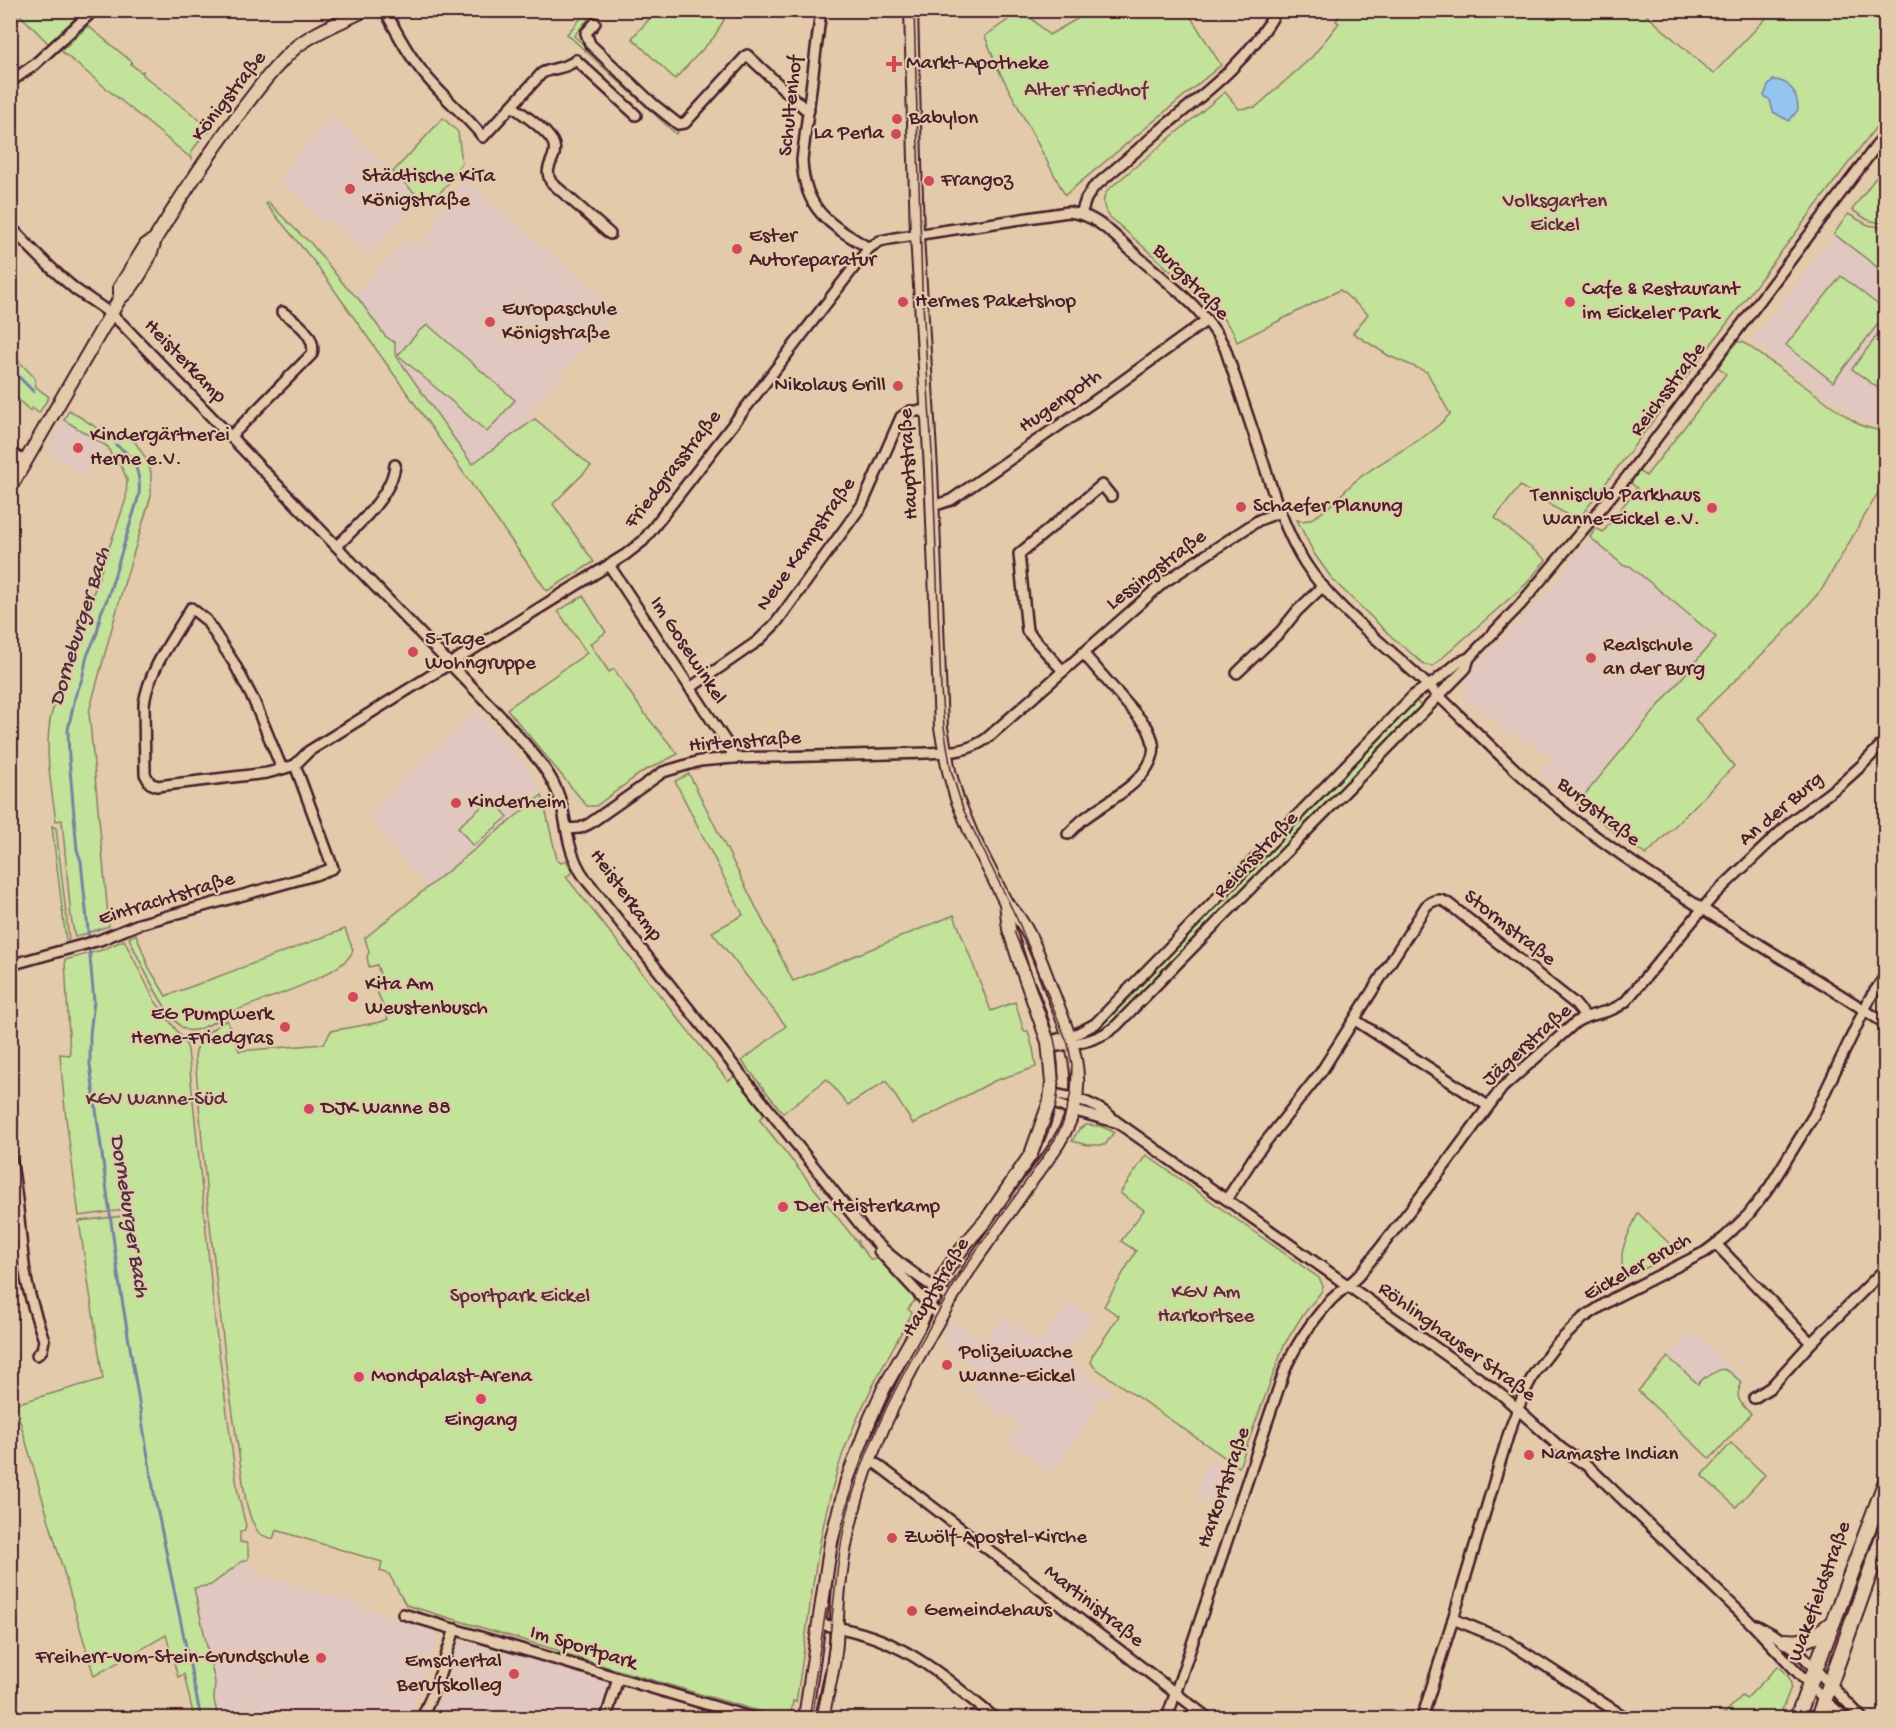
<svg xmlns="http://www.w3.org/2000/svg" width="1896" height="1729" font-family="'Gochi Hand',sans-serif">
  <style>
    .built { fill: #e0c7bf }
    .green { fill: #c3e29a; stroke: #868062; stroke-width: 1.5 }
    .water { fill: #93c5ef; stroke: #7683a1; stroke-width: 1.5 }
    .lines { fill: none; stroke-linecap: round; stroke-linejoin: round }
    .stream { stroke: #7683a1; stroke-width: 3 }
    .minor-casing { stroke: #4a1f2b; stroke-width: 14 }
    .tertiary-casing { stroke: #4a1f2b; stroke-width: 16 }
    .secondary-casing { stroke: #4a1f2b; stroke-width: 18 }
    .minor { stroke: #e2caaa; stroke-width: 9 }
    .tertiary { stroke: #e2caaa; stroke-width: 12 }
    .secondary { stroke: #e2caaa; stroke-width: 14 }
    .tram { stroke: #4a1f2b; stroke-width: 1.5 }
    .poi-dot { fill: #d1495b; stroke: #e2caaa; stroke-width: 2 }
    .labels { text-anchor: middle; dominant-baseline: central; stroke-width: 4.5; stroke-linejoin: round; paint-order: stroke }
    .poi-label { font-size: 21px; fill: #4a1f2b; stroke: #e2caaa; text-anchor: start }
    .park-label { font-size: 21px; fill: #563236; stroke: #e2caaa }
    .street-label { font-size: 21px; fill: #4a1f2b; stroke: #e2caaa }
    .water-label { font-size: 22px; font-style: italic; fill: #51303f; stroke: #e2caaa }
  </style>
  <rect width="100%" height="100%" fill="#e2caaa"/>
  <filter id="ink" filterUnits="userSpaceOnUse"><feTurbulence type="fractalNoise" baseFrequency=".0167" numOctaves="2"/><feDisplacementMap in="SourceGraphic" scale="12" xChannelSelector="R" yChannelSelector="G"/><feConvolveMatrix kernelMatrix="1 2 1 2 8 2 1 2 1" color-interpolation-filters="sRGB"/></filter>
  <g filter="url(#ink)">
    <g class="built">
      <path d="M331,114L420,198L368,256L328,218L324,222L280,180Z"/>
      <path d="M465,179L616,309L529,413L535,419L472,464L395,354V343L385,336L355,296L404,241L410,240L419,245L439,221L434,214Z"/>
      <path d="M1834,234L1885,273V325L1852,369L1885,393V427L1865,422L1851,414L1751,342Z"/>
      <path d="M64,420L108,447L85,475L46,452Z"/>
      <path d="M1590,537L1624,566H1630L1716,638L1577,804L1538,774L1552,759L1526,738L1522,742L1511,732L1508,735L1499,727L1501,724L1468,700L1463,695L1468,688L1464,683L1465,681L1463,679L1547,592Z"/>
      <path d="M476,709L527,767L536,780L542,795L427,888L395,850L367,812L371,811Z"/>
      <path d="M1069,1302L1092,1318L1073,1348L1071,1353L1073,1362L1078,1369L1111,1391L1105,1398L1100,1394L1095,1401L1100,1406L1052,1472L1008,1441L1018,1426L1002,1414L999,1418L992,1413L994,1409L970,1391L982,1374L939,1343L951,1322L986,1341L1002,1317L1041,1343Z"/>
      <path d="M1691,1331L1744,1379V1382L1742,1383L1727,1370H1718L1699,1384L1668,1357Z"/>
      <path d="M1211,1461L1235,1477L1223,1514L1195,1494L1204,1471Z"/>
      <path d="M248,1559L250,1566L259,1574L362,1605L436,1633L439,1638L424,1679L407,1718H218L214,1700L215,1682L194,1588L211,1585L241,1562Z"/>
      <path d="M463,1640L608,1683L610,1689L601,1718H432L442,1695L460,1642Z"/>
    </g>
    <g class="green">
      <path d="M16,11H70L78,18L49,44Z"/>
      <path d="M657,11H714L724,20L714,37L675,79L632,38Z"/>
      <path d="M1021,11H1024L1049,35L1091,11H1187L1221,65L1065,195L997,67L985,36Z"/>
      <path d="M1342,11H1642L1713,74L1773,11H1885V115L1577,521L1520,486L1495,518L1546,560L1527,583L1433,666L1425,665L1392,637L1333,580L1315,555L1297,520C1314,527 1340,495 1352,484C1383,457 1423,444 1450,414L1427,372L1389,356L1353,333L1368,314L1340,290L1237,342L1234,333L1222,317L1110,217C1102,207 1101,197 1110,188L1225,92L1239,109L1256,107L1312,57L1339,23L1336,21Z"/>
      <path d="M584,15L588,19L574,36L668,121L667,122L678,132L676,134L567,34Z"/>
      <path d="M88,26L132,62L131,64L141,72L143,71V75L211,129L208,133L206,132L191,152L192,159L61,51Z"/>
      <path d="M443,118L458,132L462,163L452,175V179L436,197L431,193L424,202L393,172Z"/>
      <path d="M1885,165L1886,224H1885L1868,220L1852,210Z"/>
      <path d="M268,202L302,236L310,242L346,287L358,298L385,336L395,343V354L472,464L535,419L591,466L553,504L594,562L547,591L316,264L266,204Z"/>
      <path d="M1848,214L1868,225L1885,228V273L1834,234Z"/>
      <path d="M1841,276L1885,310V315L1833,382L1786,345Z"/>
      <path d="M428,325L515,400L487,432L398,355L420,330Z"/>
      <path d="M1885,325V393L1852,369Z"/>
      <path d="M1736,342H1743L1849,418L1862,426L1885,432V481L1822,589L1781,636L1695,719L1734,766L1646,855L1577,804L1716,637L1630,566H1624L1590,537L1596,528L1603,532L1637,488L1631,483L1638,471L1646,476L1726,374L1718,367Z"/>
      <path d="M10,352L34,377L36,387L49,397L39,413L32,408L30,411L11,392Z"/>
      <path d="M69,410L114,439L125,436L135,442L145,457L151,472V496L122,591L89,712L109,926L75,937L71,917L62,820L56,821C51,786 44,750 51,715L126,499L127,479L122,468L112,457L108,447L64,420Z"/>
      <path d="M583,596L606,632L590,644L609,672L614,669L644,713L678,754L642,772L596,806H587L507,709L587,653L558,611Z"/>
      <path d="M1415,699L1421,706L1108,1027L1090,1036L1093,1030Z"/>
      <path d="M689,774L793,981L954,915L991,1011L1015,1002L1024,1031H1028L1033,1049L1036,1067L994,1081L913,1124L886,1081L848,1105L827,1079L783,1113L742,1061L786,1026L712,932L743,915L675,781Z"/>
      <path d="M542,795L557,860L561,863L566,860L573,872L566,877L728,1081L735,1076L766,1113L759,1119L857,1242L858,1241V1244L871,1260L880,1258L916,1299L908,1309L912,1313C887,1359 861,1404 843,1453C815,1533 810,1618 796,1702L793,1701L790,1718H782L560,1653V1651L406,1605L389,1574L380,1571L382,1562L276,1530L273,1539L259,1534L251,1519L246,1502L227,1373L207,1198L195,1057C197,1038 211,1029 227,1020L239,1051L324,1044L331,1031L381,1022L388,1019L374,983L382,980L377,965L369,967L367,957L369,952L365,938Z"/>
      <path d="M492,798L508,817L473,846L458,827Z"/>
      <path d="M52,826L56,828L69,939L66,940Z"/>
      <path d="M345,929L353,950C346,975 261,1000 237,1010C224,1015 199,1034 187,1030C168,1024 138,957 129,938L136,934L149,968L166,996Z"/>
      <path d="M124,940L155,1001L185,1042L188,1050L216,1331L238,1494L246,1526L244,1531L240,1532V1542L246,1543L248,1547V1559L241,1562L211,1585L194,1588L215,1682L214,1700L218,1718H194L184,1674L178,1677L166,1635L94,1676L15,1404L103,1379L79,1221L133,1215L130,1209L79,1216L65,1110L60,1054L70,1055L65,960L102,950Z"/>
      <path d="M1086,1125L1100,1126L1114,1132L1105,1145H1087L1072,1141L1079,1129Z"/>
      <path d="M1146,1155L1319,1278L1323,1286L1321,1292L1300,1319L1284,1345L1239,1467L1094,1367L1091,1362L1092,1356L1119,1316L1104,1306L1136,1251L1121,1241L1144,1210L1120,1193Z"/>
      <path d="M1638,1213L1678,1252L1626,1278C1615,1253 1628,1236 1638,1213Z"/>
      <path d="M1668,1357L1698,1384L1705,1377L1706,1378C1726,1364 1725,1368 1742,1383C1733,1397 1741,1404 1751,1414L1710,1459L1638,1391Z"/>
      <path d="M1731,1443L1765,1475L1736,1507L1702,1476Z"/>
      <path d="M1778,1666C1785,1672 1791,1676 1791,1687L1779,1718H1720L1742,1696L1746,1699Z"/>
    </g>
    <path class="water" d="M1773,80C1790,80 1798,94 1798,110L1789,121L1773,112L1770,100L1764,96L1768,86Z"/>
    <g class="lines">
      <g class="stream">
        <path d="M10,368L34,392"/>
        <path d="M89,940L81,861L77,850L69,757L68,730L75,697L82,679L87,656L97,633L101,613L108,597L139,495C141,473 135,457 116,445"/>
        <path d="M89,946L94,1001L90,1034V1065L119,1281L155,1499L201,1718"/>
      </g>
      <g class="minor-casing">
        <g id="minor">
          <path d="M385,10C396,32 407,53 422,71C440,95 464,113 483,137L542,73C554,67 566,69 576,60L636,115"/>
          <path d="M821,10L802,160C804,210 830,225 869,248"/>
          <path d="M595,23L586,33L590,44L653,104L678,124L685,123L747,55L804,108L809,110"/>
          <path d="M10,82L34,65L94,10"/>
          <path d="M512,106C523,114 551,133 554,145C558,160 542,165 551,182L610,234"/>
          <path d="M1081,214L1086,199L1093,188C1118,167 1142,146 1166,125C1208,91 1250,59 1277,10"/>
          <path d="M10,226C30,248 52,270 75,289C90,300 107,309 121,323L504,720C522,742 546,764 557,791C566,811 565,835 573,855C577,867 584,878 592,887L866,1232C890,1259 922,1279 952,1300"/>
          <path d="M231,436L312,354C317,336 296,321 282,312"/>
          <path d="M10,453L25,461"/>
          <path d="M932,505L939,504L951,500L1106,393L1207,320"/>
          <path d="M337,546C358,525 392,495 395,465"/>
          <path d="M609,565L730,748L733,758"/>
          <path d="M1063,671L1027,631L1019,554L1102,485L1111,496"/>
          <path d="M1237,673L1281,631L1297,611L1323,586"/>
          <path d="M690,688L758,641L776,623L862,505L901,417L910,411H927"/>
          <path d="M295,765L309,751L625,555L643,541L869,248L880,241L895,238L1068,212C1075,213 1083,214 1090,218C1107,226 1122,243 1136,255C1168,283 1206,310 1225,348C1237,384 1249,419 1261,455C1273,492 1284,530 1305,563C1334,608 1381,641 1419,677C1470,725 1519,777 1574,820C1673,896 1782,956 1886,1024"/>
          <path d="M282,769L267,773L157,786L150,783L145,774L144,704C149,669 173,639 191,608L206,620L234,663L254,701L282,769L295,765"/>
          <path d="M567,829L580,828L589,824L663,772L700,761L733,758L928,753C950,752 967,752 986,739L1163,583L1259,520L1280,512"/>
          <path d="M1068,834C1074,829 1079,822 1085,818C1106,802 1147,782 1153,754C1155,744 1151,735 1147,727L1083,653"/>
          <path d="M10,965L100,940L139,924L315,875L333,868L295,765"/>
          <path d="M1355,1020L1488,1106"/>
          <path d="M1048,1042L1078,1033L1095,1024L1414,695L1437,680L1459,662L1469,658L1520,605L1627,477L1886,133"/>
          <path d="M1052,1047C1076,1043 1097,1042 1116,1026L1466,668L1469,658"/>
          <path d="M1051,1094C1077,1097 1098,1104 1117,1122L1501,1394L1562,1449L1589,1467L1749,1621L1824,1700L1846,1718"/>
          <path d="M1050,1101L1068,1109L1115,1122"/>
          <path d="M10,1126L12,1125"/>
          <path d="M10,1154C19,1195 19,1237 26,1278C30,1299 37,1320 44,1340L42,1350L37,1355"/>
          <path d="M1227,1199L1256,1154L1321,1072L1426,906C1434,899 1440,898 1449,904L1574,1003L1585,1016"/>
          <path d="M1716,1244L1811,1343"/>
          <path d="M879,1251L941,1318"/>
          <path d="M1754,1398L1771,1387L1811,1343L1886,1268"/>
          <path d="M870,1461L878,1465L1208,1718"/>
          <path d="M403,1614L753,1718"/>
          <path d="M1453,1619L1507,1641L1626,1718"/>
          <path d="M819,1624C844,1628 871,1634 894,1646C931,1663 963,1693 995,1718"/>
          <path d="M1756,1625L1785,1641L1801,1654L1862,1718"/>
          <path d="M422,1718L438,1680L455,1629"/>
          <path d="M606,1718L618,1678"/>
          <path d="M1167,1718L1284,1372C1295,1345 1311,1322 1331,1300C1340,1291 1351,1284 1360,1274L1446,1164L1502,1088L1576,1022C1592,1012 1612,1014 1626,1001L1714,895L1793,820L1841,784L1862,765L1886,740"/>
          <path d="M1422,1718L1453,1619L1510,1429L1525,1391L1535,1372L1555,1346L1583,1318L1614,1298L1705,1252L1724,1238L1748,1215L1769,1188L1814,1115L1870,998L1886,975"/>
        </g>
      </g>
      <g class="tertiary-casing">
        <g id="tertiary">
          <path d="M120,298V287L146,245L155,239"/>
          <path d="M10,488L120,298C135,288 151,257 155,239C184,192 214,146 248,102C262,83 278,63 296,47C316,31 342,22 365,10"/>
          <path d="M805,1718L831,1542L847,1480L870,1419L884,1388L918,1328L936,1288L948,1268L967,1242L987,1219L1031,1154L1050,1101L1052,1082L1048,1042L1022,969L1009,929L1006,903L971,833L957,799L949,771L941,728L931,470L917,235L911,10"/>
          <path d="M822,1718C827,1693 834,1668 836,1643C837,1622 837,1600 840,1579C845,1535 857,1490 874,1448C901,1383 937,1319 975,1260C992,1235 1010,1211 1027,1186C1045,1162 1068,1135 1075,1104C1084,1062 1064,1024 1050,986C1039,957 1029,925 1006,903"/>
        </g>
      </g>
      <g class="secondary-casing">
        <g id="secondary">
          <path d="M1785,1641C1806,1644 1817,1635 1833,1622"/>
          <path d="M1797,1718L1886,1481"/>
          <path d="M1818,1718L1886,1528"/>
        </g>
      </g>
      <use href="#minor" class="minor"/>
      <use href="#tertiary" class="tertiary"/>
      <use href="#secondary" class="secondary"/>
      <g class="tram">
        <path d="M1014,931C1042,1004 1080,1064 1044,1142"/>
        <path d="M810,1713L826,1609"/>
        <path d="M816,1718C836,1643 830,1564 854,1490C872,1433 895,1388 924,1337C938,1313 951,1288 966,1266C994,1223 1027,1182 1055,1139L1063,1123L1071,1093L1072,1065L1068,1044L1019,923L963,809L951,770L944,727L941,689L933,470L922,287L914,10"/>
      </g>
    </g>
  </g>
  <g class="poi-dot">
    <path d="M891 55h6v6h6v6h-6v6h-6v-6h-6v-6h6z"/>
    <circle cx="897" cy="119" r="6"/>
    <circle cx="896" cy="134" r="6"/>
    <circle cx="929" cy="181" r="6"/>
    <circle cx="350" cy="189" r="6"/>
    <circle cx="737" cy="249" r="6"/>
    <circle cx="903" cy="302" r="6"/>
    <circle cx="1570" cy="302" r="6"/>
    <circle cx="490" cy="322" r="6"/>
    <circle cx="898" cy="386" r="6"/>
    <circle cx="78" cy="448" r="6"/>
    <circle cx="1241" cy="507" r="6"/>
    <circle cx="1712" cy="508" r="6"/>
    <circle cx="413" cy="652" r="6"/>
    <circle cx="1591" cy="658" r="6"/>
    <circle cx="456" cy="803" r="6"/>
    <circle cx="353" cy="997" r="6"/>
    <circle cx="285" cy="1027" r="6"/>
    <circle cx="309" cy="1109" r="6"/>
    <circle cx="783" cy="1207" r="6"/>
    <circle cx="947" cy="1365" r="6"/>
    <circle cx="359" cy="1377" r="6"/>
    <circle cx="481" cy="1399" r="6"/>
    <circle cx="1529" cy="1455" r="6"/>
    <circle cx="892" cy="1538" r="6"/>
    <circle cx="912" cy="1611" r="6"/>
    <circle cx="321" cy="1658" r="6"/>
    <circle cx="514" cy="1674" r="6"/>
  </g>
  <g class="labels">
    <g class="poi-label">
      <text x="906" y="64">Markt-Apotheke</text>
      <text x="909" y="119">Babylon</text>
      <text x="884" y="134" text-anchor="end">La Perla</text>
      <text x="362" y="177">Städtische KiTa<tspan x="362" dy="24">Königstraße</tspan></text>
      <text x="941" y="181">Frangoz</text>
      <text x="749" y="237">Ester<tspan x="749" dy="24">Autoreparatur</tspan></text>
      <text x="1582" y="290">Cafe &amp; Restaurant<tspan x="1582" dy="24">im Eickeler Park</tspan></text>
      <text x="915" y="302">Hermes Paketshop</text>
      <text x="502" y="310">Europaschule<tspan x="502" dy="24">Königstraße</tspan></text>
      <text x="886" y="386" text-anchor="end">Nikolaus Grill</text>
      <text x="90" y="436">Kindergärtnerei<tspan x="90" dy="24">Herne e.V.</tspan></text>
      <text x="1700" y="496" text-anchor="end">Tennisclub Parkhaus<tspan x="1700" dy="24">Wanne-Eickel e.V.</tspan></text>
      <text x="1253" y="507">Schaefer Planung</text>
      <text x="425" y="640">5-Tage<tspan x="425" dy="24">Wohngruppe</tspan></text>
      <text x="1603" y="646">Realschule<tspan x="1603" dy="24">an der Burg</tspan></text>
      <text x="468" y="803">Kinderheim</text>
      <text x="365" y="985">Kita Am<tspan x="365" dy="24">Weustenbusch</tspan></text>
      <text x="273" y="1015" text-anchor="end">EG Pumpwerk<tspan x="273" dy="24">Herne-Friedgras</tspan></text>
      <text x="321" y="1109">DJK Wanne 88</text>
      <text x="795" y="1207">Der Heisterkamp</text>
      <text x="959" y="1353">Polizeiwache<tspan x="959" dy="24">Wanne-Eickel</tspan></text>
      <text x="371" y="1377">Mondpalast-Arena</text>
      <text x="481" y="1421" text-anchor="middle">Eingang</text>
      <text x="1541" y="1455">Namaste Indian</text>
      <text x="904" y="1538">Zwölf-Apostel-Kirche</text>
      <text x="924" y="1611">Gemeindehaus</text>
      <text x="309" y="1658" text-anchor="end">Freiherr-vom-Stein-Grundschule</text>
      <text x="502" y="1662" text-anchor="end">Emschertal<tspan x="502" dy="24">Berufskolleg</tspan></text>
    </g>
    <g class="park-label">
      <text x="1086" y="91">Alter Friedhof</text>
      <text x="1555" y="202">Volksgarten<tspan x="1555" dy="24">Eickel</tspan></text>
      <text x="156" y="1100">KGV Wanne-Süd</text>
      <text x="1206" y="1293">KGV Am<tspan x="1206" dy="24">Harkortsee</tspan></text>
      <text x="520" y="1297">Sportpark Eickel</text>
    </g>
    <g class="street-label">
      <text transform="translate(230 97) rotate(-52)">Königstraße</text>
      <text transform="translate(792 106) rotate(-84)">Schultenhof</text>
      <text transform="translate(1190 283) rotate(45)">Burgstraße</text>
      <text transform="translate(184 362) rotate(46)">Heisterkamp</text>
      <text transform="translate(1669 390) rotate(-53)">Reichsstraße</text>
      <text transform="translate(1061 402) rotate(-35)">Hugenpoth</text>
      <text transform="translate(910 464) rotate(-93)">Hauptstraße</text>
      <text transform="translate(674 470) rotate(-52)">Friedgrasstraße</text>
      <text transform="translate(807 545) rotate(-55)">Neue Kampstraße</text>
      <text transform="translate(1157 571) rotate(-37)">Lessingstraße</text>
      <text transform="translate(687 651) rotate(57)">Im Gosewinkel</text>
      <text transform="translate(745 743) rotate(-4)">Hirtenstraße</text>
      <text transform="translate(1782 810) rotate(-40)">An der Burg</text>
      <text transform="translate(1598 813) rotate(38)">Burgstraße</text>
      <text transform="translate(1257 856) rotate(-46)">Reichsstraße</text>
      <text transform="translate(625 896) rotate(54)">Heisterkamp</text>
      <text transform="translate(167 900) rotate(-17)">Eintrachtstraße</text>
      <text transform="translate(1509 929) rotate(38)">Stormstraße</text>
      <text transform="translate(1528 1046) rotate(-42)">Jägerstraße</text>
      <text transform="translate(1638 1268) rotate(-29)">Eickeler Bruch</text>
      <text transform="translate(937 1288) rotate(-59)">Hauptstraße</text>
      <text transform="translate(1456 1343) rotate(36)">Röhlinghauser Straße</text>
      <text transform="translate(1225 1488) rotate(-71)">Harkortstraße</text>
      <text transform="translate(1821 1592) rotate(-70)">Wakefieldstraße</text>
      <text transform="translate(1093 1607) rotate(38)">Martinistraße</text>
      <text transform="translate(583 1649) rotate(17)">Im Sportpark</text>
    </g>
    <g class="water-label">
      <text transform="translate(81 627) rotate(-73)">Dorneburger Bach</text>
      <text transform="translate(128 1216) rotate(81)">Dorneburger Bach</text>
    </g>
  </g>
  <rect width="1896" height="1729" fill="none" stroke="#e2caaa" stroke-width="36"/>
  <rect x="18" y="18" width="1860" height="1693" fill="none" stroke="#4a1f2b" stroke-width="2" filter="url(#ink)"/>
</svg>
